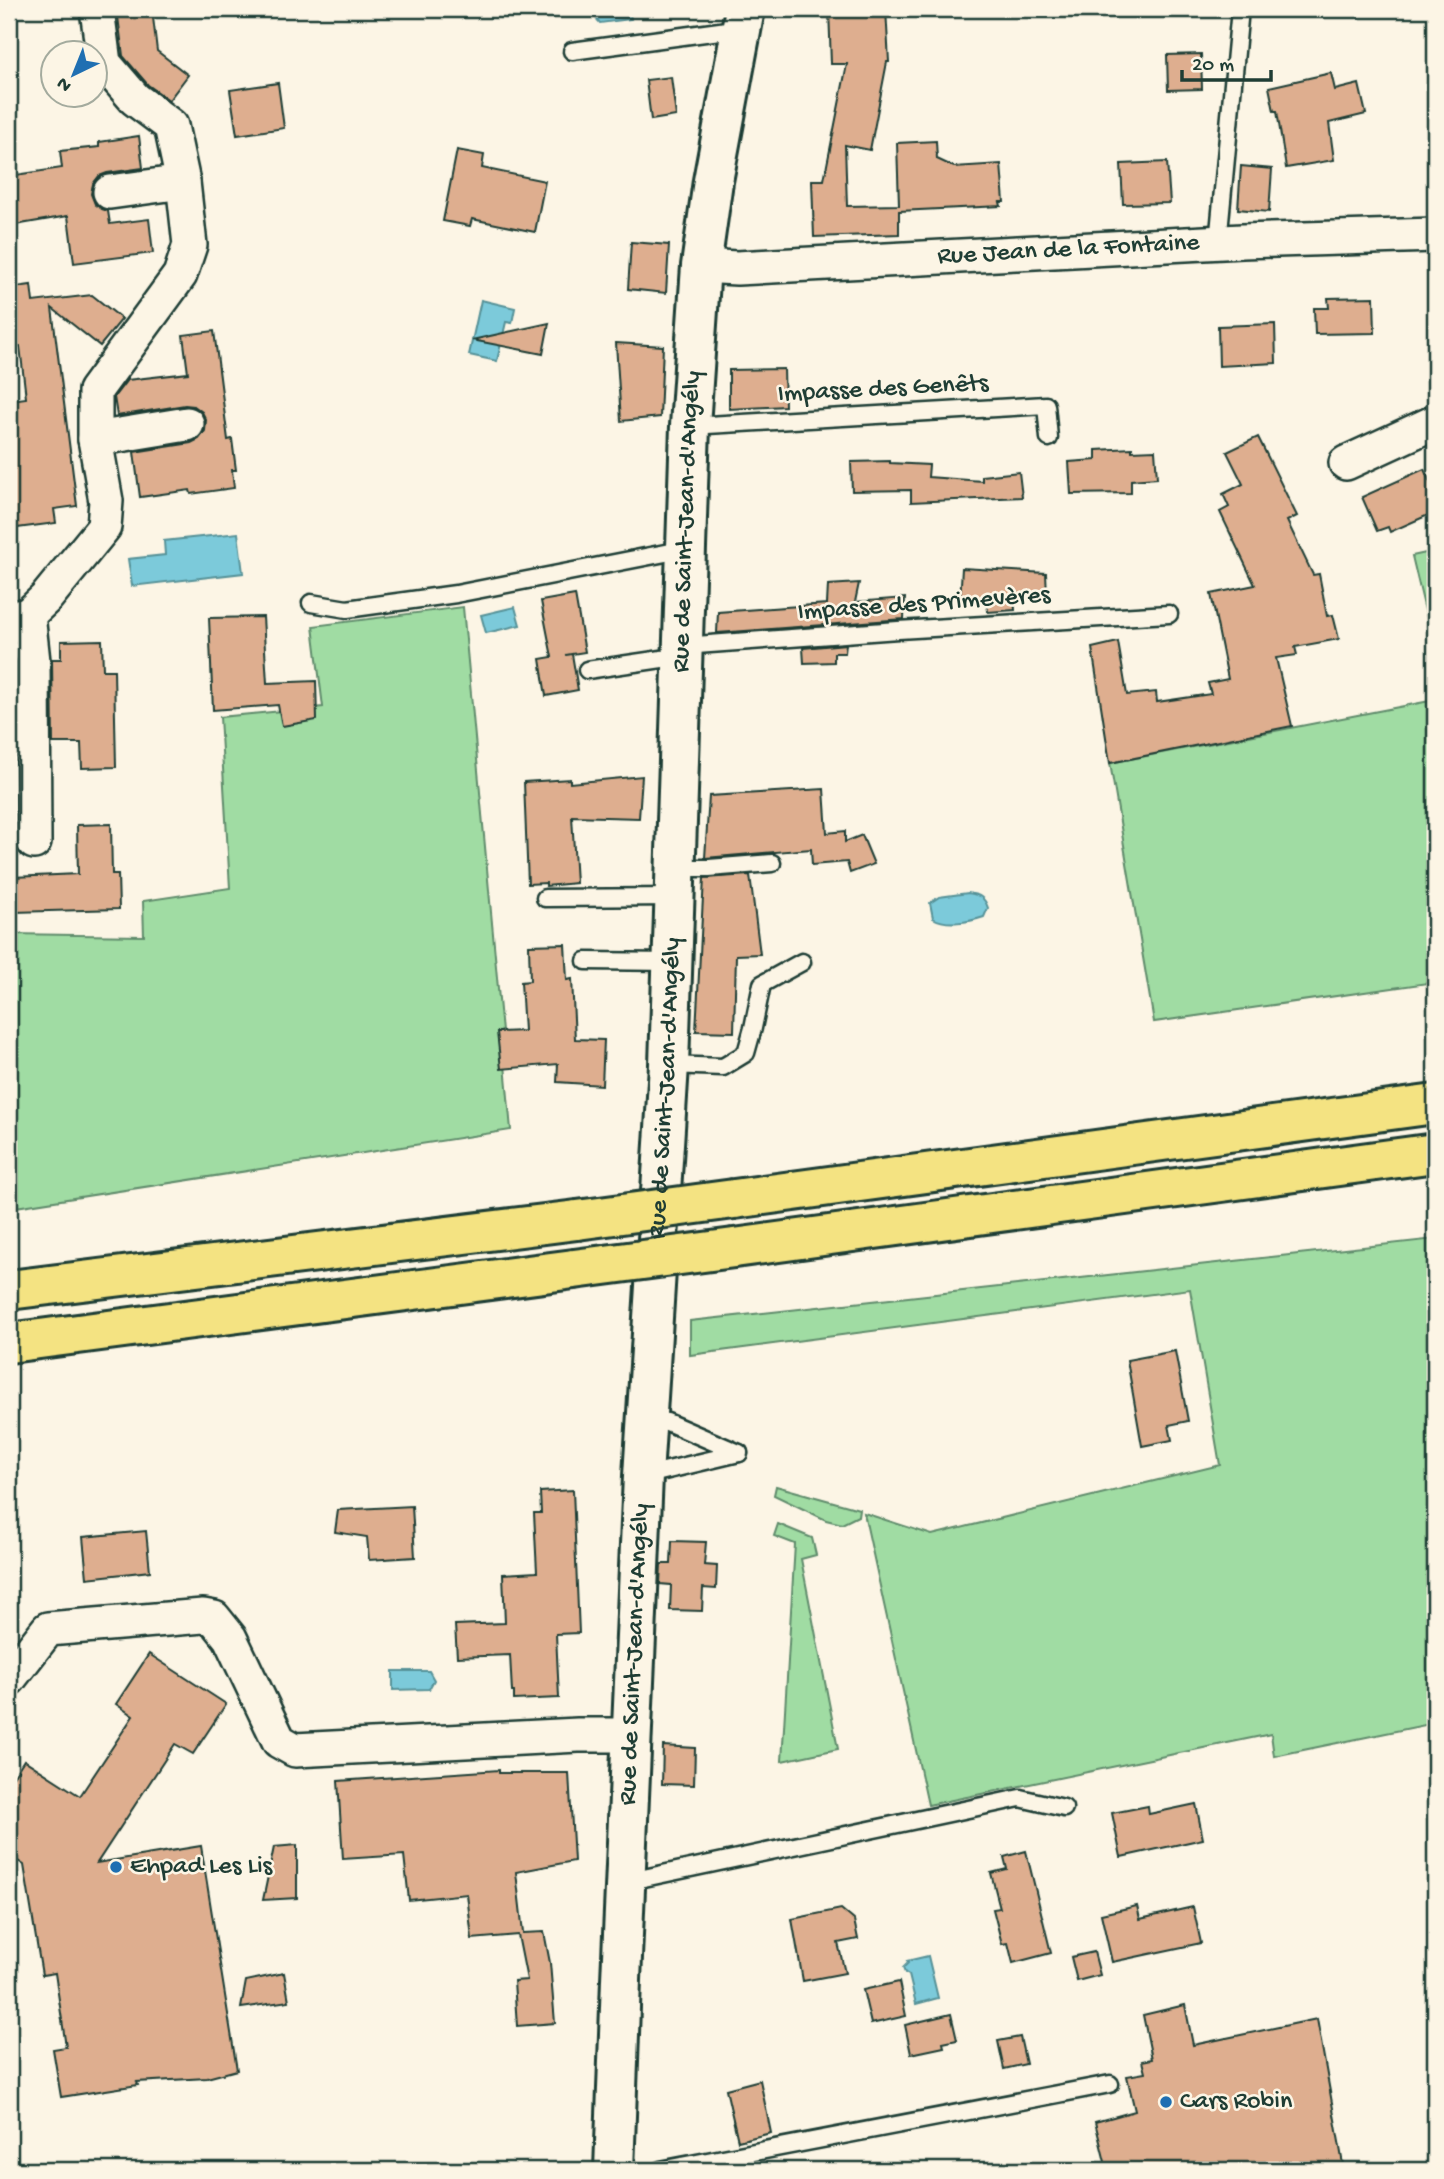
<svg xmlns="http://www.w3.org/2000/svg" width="1444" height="2179" font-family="'Gochi Hand',sans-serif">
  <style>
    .green { fill: #a0dca3; stroke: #608c6c; stroke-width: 2 }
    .water { fill: #7ccada; stroke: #579298; stroke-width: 2 }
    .building { fill: #deae8f; stroke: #1f3d34; stroke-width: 2 }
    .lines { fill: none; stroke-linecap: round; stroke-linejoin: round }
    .lane-casing { stroke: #1f3d34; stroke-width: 21 }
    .street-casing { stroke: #1f3d34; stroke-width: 38 }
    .secondary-casing { stroke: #1f3d34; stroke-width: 44 }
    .highway-casing { stroke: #1f3d34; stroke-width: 44 }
    .lane { stroke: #fcf5e5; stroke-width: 16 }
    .street { stroke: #fcf5e5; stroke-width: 33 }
    .secondary { stroke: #fcf5e5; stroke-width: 38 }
    .highway { stroke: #f4e382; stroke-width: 38 }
    .highway-bridge-casing { stroke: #1f3d34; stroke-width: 44; stroke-linecap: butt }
    .highway-bridge { stroke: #f4e382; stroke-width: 38 }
    .poi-dot { fill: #1f6fb2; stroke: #fcf5e5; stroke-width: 2.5 }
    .labels { text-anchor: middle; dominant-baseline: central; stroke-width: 5; stroke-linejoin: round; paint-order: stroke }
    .street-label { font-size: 26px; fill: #1f3d34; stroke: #fcf5e5 }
    .poi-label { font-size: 26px; fill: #1f3d34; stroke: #fcf5e5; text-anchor: start }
  </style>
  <rect width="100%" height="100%" fill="#fcf5e5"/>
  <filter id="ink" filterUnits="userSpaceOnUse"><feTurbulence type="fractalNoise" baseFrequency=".0143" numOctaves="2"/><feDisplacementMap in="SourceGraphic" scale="14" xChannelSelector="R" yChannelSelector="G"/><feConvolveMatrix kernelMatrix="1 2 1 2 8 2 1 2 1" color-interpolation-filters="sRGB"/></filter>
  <g filter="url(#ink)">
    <g class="green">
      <path d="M1435,551V652L1412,556Z"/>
      <path d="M463,607L511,1130L9,1208V934L144,936L143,901L230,888L220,717L323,707L313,626Z"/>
      <path d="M1435,700V982L1154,1022L1110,763Z"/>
      <path d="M1435,1239V1723L1274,1756L1271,1734L928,1805L864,1513L932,1535L1220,1465L1190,1289L690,1355V1321Z"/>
      <path d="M776,1486L859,1509L858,1516L842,1524L826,1520L774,1495Z"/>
      <path d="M778,1524L812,1538L816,1555L801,1559L838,1749L782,1761L795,1544L774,1536Z"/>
    </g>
    <g class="water">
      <path d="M598,9H629L631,19L600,23L593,15Z"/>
      <path d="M481,300L515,308L512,323L506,322L497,361L469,355Z"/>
      <path d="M238,533L243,573L132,586L128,559L165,555L164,541Z"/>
      <path d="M515,607L520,625L486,633L481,615Z"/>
      <path d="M968,893C979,895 984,896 988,908L984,917C969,922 946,926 933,918L930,903L939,897Z"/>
      <path d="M393,1671H429L434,1680L429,1689L393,1690Z"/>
      <path d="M928,1956L938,1998L916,2004L909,1975L905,1973L903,1968L908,1963L907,1961Z"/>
    </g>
    <g class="building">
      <path d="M117,9H152L157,51L188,75L169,100L148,85L123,56Z"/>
      <path d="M829,9H886L889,62H887L870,150L845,145L847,206L899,205L897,143L936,141L937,159L954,167L1001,164L1004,202H1000L1001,206L899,211V234L814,237L812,180H824L847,64H831Z"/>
      <path d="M1201,54L1202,89L1168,90L1167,55Z"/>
      <path d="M1331,73L1335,90L1359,84L1366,114L1329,123L1334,160L1286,168L1277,111H1274L1269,87Z"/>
      <path d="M671,77L676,116L651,120L646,80Z"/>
      <path d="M278,83L284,128L237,135L230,90Z"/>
      <path d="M139,136L143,168L107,173L99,176L93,184L91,194L95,204L102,209L108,211L110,224L149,219L153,253L74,263L68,216L9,226V176L62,168L60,151L99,147V142Z"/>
      <path d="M457,150L484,155L482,168L545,181L535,232L472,219L470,226L443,221Z"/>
      <path d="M1167,162L1170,203L1123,204L1121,164Z"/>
      <path d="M1241,166L1272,169L1269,212L1238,209Z"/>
      <path d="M631,242L669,245L666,293L628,289Z"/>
      <path d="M31,285L33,302L92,295L122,319L100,346L52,308L77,506L54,509L56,523L9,529V410H12L11,400L26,398L20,346L9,347V288Z"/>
      <path d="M1374,297L1375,333L1315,334L1314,308H1329L1328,298Z"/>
      <path d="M549,323L543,354L472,340Z"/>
      <path d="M1275,324L1276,363L1219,366L1218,326Z"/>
      <path d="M214,331L228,440L232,439L236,470H232L234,488L191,494L190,490L140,497L134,452L191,443L199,439L205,431L206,420L202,412L194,406L185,405L117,416L114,397L127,380L188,373L183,335Z"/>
      <path d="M616,343L663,346L660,417L621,421Z"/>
      <path d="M784,369L785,406L729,409V370Z"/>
      <path d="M1258,437L1297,516L1287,521L1313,575L1319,574L1327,616L1333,615L1339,639L1295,647L1297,655L1276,658L1292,726L1110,763L1092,648L1118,642L1127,695L1156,692L1157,702L1211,694L1208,683L1228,679L1211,594L1255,585L1220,512L1229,507L1223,494L1243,484L1227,452Z"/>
      <path d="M1132,448V451L1155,450L1157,478L1131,480V493L1071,494L1069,462L1096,460V450Z"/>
      <path d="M890,461V463L929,465L928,477L982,481V476L1019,472L1022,497L911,502V490L852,491L851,462Z"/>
      <path d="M1424,469L1435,494V512L1390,532L1388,527L1377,531L1362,497Z"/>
      <path d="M962,568L1046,573L1047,595L1014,596L1015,610L988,612L987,602L960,600Z"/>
      <path d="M859,583L855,602L905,598L904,619L717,633L718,612L827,604L828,585Z"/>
      <path d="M575,595L585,652L566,655L572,654L578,690L546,696L540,659L552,657L541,601Z"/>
      <path d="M263,617L267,683L316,681L317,720L282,726L278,705L213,710L209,618Z"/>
      <path d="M102,640L103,670H114L116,767L82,768L81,743H53L52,659H61V641Z"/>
      <path d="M846,644L845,653H834V662L804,663L803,648Z"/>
      <rect x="9" y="660" width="5" height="84"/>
      <path d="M642,776L639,818L572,816L576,883L546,886V883L528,884L524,782L570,779V783Z"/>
      <path d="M824,789L827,833L845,831V842L862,835L874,864L850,873L847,862L812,865L811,849L705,858L709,796Z"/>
      <path d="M111,824L112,874H118L119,909L14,912L13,877L78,874L77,825Z"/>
      <path d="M750,875L760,954L736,955L734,1032L696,1031L704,878Z"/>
      <path d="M565,944L567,980L572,979L575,1039L604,1040L602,1085L557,1082L558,1064L501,1069L497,1032L524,1031L521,982L530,981L529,945Z"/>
      <path d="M1175,1351L1188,1421L1169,1425L1172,1440L1142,1446L1127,1360Z"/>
      <path d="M573,1490L579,1633L556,1634L559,1698L514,1700V1692H512L510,1655L457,1657L455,1625L505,1623L503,1574L537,1572L534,1513H541L540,1492Z"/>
      <path d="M412,1506L415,1557L369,1560L367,1537L335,1532L338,1510Z"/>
      <path d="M146,1531L150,1571L87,1578L83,1537Z"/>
      <path d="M672,1541L706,1542L704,1565L717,1566L716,1589L703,1588L702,1611L670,1610L671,1585L660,1584L661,1564H671Z"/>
      <path d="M149,1654L226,1704L193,1754L175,1744L97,1863L201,1846L237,2070L207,2078L137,2082L138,2085L61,2097L53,2049L66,2047L55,1973L42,1975L24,1865L9,1855V1783L24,1760L80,1796L133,1716L116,1704Z"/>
      <path d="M663,1746L695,1748L694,1785L662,1784Z"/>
      <path d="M499,1770V1773H569L574,1861L516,1872L523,1933L544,1932L550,1963L555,2023L517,2026L514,1981L527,1980L518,1935L472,1939L467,1894L409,1900L404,1855L343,1859L338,1781Z"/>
      <path d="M1196,1804L1203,1839L1121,1857L1112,1813L1148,1806L1149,1814Z"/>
      <path d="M297,1845V1898L263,1900L274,1847Z"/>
      <path d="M1026,1851L1051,1953L1013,1963L1008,1943L1002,1944L993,1909L1000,1908L991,1873L1007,1869L1004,1857Z"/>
      <path d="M1137,1906L1140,1919L1193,1907L1201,1943L1112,1962L1101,1914Z"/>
      <path d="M841,1909L854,1920L858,1939L838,1943L845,1973L803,1981L792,1919Z"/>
      <path d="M1094,1952L1100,1975L1077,1981L1071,1957Z"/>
      <path d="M284,1973L289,2001L241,2008L246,1981Z"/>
      <path d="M899,1982L906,2016L871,2024L863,1990Z"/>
      <path d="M1185,2005L1193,2045L1317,2019L1344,2170H1107L1095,2122L1135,2111L1127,2076L1145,2073L1142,2061L1152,2059L1143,2015Z"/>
      <path d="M951,2014L957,2040L943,2043L944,2047L911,2054L905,2025Z"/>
      <path d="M1020,2037L1026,2064L1004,2069L998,2041Z"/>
      <path d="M760,2080L771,2133L738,2141L726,2089Z"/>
    </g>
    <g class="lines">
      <g class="lane-casing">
        <g id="lane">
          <path d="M572,51L742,28"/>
          <path d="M1218,243L1240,9"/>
          <path d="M690,426L1046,405L1049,438"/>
          <path d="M311,603L347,609L456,594L686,549"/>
          <path d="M683,646L898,630L1169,614"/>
          <path d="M587,670L682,656"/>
          <path d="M676,868H709L772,863"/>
          <path d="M545,898L675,897"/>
          <path d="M586,961L673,962"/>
          <path d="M669,1065L723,1067L746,1053L753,1028L762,984L802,962"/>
          <path d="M647,1420L667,1422L739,1453"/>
          <path d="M643,1476L739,1453"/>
          <path d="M625,1882L1020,1798L1064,1808"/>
          <path d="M660,2170L1110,2084"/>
        </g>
      </g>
      <g class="street-casing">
        <g id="street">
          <path d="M110,192L183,182"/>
          <path id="s1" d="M701,266L737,268L1242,241L1435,235"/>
          <path d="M95,439L187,424"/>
          <path d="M1346,463L1435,422"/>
          <path d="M28,615L33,661L34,842"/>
          <path d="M9,619L28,615L46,598L104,527L106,501L95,439V391L180,275L190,245L183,182L171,126L135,99L104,63L97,9"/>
          <path d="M9,1679L48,1629L203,1616L214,1618L230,1638L279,1741L295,1750L578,1735H632"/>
        </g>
      </g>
      <g class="secondary-casing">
        <g id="secondary">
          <path id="s2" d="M614,2170L621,1980L643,1476L669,1065L690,426L701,266L713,181L745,9"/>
        </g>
      </g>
      <g class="highway-casing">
        <g id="highway">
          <path d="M734,1199L1435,1104"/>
          <path d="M734,1248L1435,1153"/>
          <path d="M9,1290L577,1220"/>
          <path d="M9,1343L574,1269"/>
        </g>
      </g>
      <use href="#lane" class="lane"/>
      <use href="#street" class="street"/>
      <use href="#secondary" class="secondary"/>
      <use href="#highway" class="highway"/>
      <g class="highway-bridge-casing">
        <g id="highway-bridge">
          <path d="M577,1220L734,1199"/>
          <path d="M574,1269L734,1248"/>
        </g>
      </g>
      <use href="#highway-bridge" class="highway-bridge"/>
    </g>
  </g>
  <g class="poi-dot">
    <circle cx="116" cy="1867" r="7"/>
    <circle cx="1166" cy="2102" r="7"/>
  </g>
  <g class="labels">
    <g class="street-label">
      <text stroke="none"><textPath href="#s1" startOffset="368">Rue Jean de la Fontaine</textPath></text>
      <text transform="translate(883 390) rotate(-3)">Impasse des Genêts</text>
      <text stroke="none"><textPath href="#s2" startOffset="1650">Rue de Saint-Jean-d'Angély</textPath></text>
      <text transform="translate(924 605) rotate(-4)">Impasse des Primevères</text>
      <text stroke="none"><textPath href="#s2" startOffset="1083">Rue de Saint-Jean-d'Angély</textPath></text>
      <text stroke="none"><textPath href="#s2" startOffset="516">Rue de Saint-Jean-d'Angély</textPath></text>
    </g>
    <g class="poi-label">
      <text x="130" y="1867">Ehpad Les Lis</text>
      <text x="1180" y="2102">Cars Robin</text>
    </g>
  </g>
  <rect width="1444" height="2179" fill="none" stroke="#fcf5e5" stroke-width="35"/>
  <rect x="18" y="18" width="1409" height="2144" fill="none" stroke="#1f3d34" stroke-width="2.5" filter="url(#ink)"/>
  <g transform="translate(74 74) rotate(223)"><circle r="33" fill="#fcf5e5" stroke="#a4ab9e" stroke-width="2"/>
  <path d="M0-5L12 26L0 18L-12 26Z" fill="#1f6fb2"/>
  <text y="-10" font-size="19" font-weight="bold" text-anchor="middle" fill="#1f3d34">N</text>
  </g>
  <path d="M1182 70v10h89v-10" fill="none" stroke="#1f3d34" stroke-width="3.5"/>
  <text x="1192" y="70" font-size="21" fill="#1f3d34" stroke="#fcf5e5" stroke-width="5" paint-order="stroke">20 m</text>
</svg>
